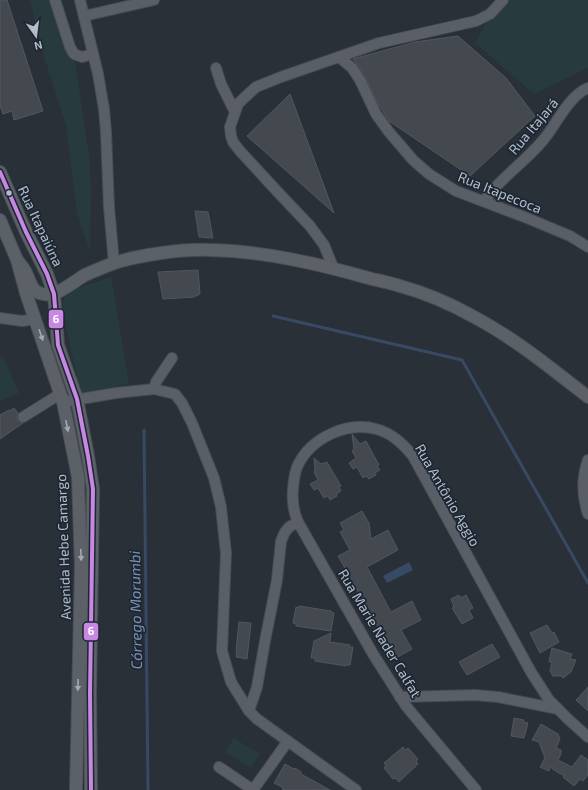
<svg xmlns="http://www.w3.org/2000/svg" width="588" height="790" font-family="'Exo 2',sans-serif">
  <style>
    .green { fill: #273a3e }
    .water { fill: #384963 }
    .lines { fill: none; stroke-linecap: round; stroke-linejoin: round }
    .stream { stroke: #384963; stroke-width: 3 }
    .building { fill: #444950; stroke: #52575f }
    .minor-casing { stroke: #484c53; stroke-width: 12 }
    .major-casing { stroke: #484c55; stroke-width: 14 }
    .minor { stroke: #5a5e66; stroke-width: 10 }
    .major { stroke: #5c6168; stroke-width: 12 }
    .bus-1-casing { stroke: #1d2633; stroke-width: 7 }
    .bus-1 { stroke: #c787e3; stroke-width: 4 }
    .oneway { fill: #a2aab6 }
    .bus-dot { fill: #b4bcc9; stroke: #1d2633; stroke-width: 1.5 }
    .labels { text-anchor: middle; dominant-baseline: central; stroke-width: 3.5; stroke-linejoin: round; paint-order: stroke }
    .street-label { font-size: 14px; fill: #b4bcc9; stroke: #1d2633 }
    .water-label { font-size: 15px; font-style: italic; fill: #7c92b1; stroke: #1d2633 }
    .line-badge { stroke: #1d2633; stroke-width: 1.5 }
    .badge-label { font-size: 11px; text-anchor: middle; font-weight: bold; fill: #fff }
  </style>
  <rect width="100%" height="100%" fill="#2a3038"/>
  <g class="green">
    <path d="M30,0H62L73,49L89,155L91,190L90,252L77,212L66,125L43,53Z"/>
    <path d="M499,0H588V68L534,94L475,43Z"/>
    <path d="M111,277L129,384L81,393L62,310C63,305 63,299 66,294C71,289 103,280 111,277Z"/>
    <path d="M3,356L19,393L0,401V357Z"/>
    <path d="M234,738L260,754L251,768L225,752Z"/>
  </g>
  <path class="water" d="M409,562L413,570L387,583L383,576Z"/>
  <g class="lines">
    <g class="stream">
      <path d="M273,316L462,360L588,583"/>
      <path d="M144,430L148,790"/>
    </g>
  </g>
  <g class="building">
    <path d="M0,0H7L43,111L14,120L12,111L3,114L0,105Z"/>
    <path d="M458,36L506,78L535,116L470,176L389,121L377,102L365,76L353,59L415,42Z"/>
    <path d="M290,94L334,213L247,136Z"/>
    <path d="M195,211L208,212L213,238L199,237Z"/>
    <path d="M198,270L200,294L194,297L163,299L158,272Z"/>
    <path d="M14,408L18,413L17,417V420L23,423L0,439V415L9,410L10,411Z"/>
    <path d="M352,434L360,444L366,441L379,465L377,466L380,470L375,473L376,475L369,479L366,476L363,478L357,467L353,469L349,463L356,458L352,451L354,449Z"/>
    <path d="M314,458L321,464L327,462L341,486L339,487L341,491L336,494L337,496L330,500L328,496L324,498L318,488L314,490L310,484L318,480L314,472L315,470Z"/>
    <path d="M362,511L369,523L371,539L388,530L398,550L367,567L391,612L412,601L421,620L401,630L412,649L394,659L382,637L383,636L338,556L350,550L340,532L344,530L340,523Z"/>
    <path d="M459,595L461,598L466,595L473,608L469,610L473,618L462,624L452,608L454,607L451,599Z"/>
    <path d="M299,606L331,611V612L334,613L331,631L296,626V624L293,623L296,607L299,608Z"/>
    <path d="M239,622L251,623L247,659L236,657L237,651H236Z"/>
    <path d="M547,625L552,633L554,632L559,642L540,653L530,633Z"/>
    <path d="M331,633L330,642L350,645L349,647H353L350,665H346V666L315,661V658H311L314,641Z"/>
    <path d="M492,644L500,657L467,675L459,662Z"/>
    <path d="M552,648L572,654L570,659L576,660L571,672L563,678L561,676H553L550,671L552,662H549Z"/>
    <path d="M588,687V711L576,700Z"/>
    <path d="M514,718L524,720L523,722L528,723L524,738L511,736Z"/>
    <path d="M541,724L558,734L560,739L556,748L561,750V754L558,760L572,767L581,755L588,760V775L583,781L580,779L574,786L563,777L565,776L557,772L550,767L549,771L540,767L545,758L539,742L532,740Z"/>
    <path d="M403,747L406,750L408,748L418,759L416,761L418,764L399,782L395,778L393,779L384,768L386,766L384,763Z"/>
    <path d="M285,764L294,769L295,768L301,772V774L330,790H283L282,787L274,783Z"/>
  </g>
  <g class="lines">
    <g class="minor-casing">
      <g id="minor">
        <path d="M55,0L70,47L74,54L82,57L93,54"/>
        <path d="M80,0L98,74L104,109L106,132L109,207L114,263"/>
        <path d="M84,16L154,0"/>
        <path d="M339,57L352,68L360,80L376,114L389,132L413,160L429,174L456,191L527,218L570,236L588,247"/>
        <path d="M216,68L221,84L235,112"/>
        <path d="M484,201C502,175 532,158 550,131C559,118 572,94 588,88"/>
        <path d="M333,267L324,245L310,226L274,188L240,151L233,142L231,136L230,127L238,104L244,98L256,87L281,77L379,43L476,21L490,14L503,0"/>
        <path d="M0,318L22,321L35,319"/>
        <path d="M154,389L175,394L182,403L192,423L214,478L221,507L226,553L222,651L231,682L249,711L257,719L356,790"/>
        <path d="M63,402L116,393L154,389L156,382L172,358"/>
        <path d="M23,417L60,394"/>
        <path d="M588,460C581,479 582,496 588,514"/>
        <path d="M298,522L373,654L406,706L476,790"/>
        <path d="M400,697L475,695L498,697L558,709"/>
        <path d="M249,711L257,687L265,641L277,580L281,541L285,532L289,527L298,522C293,511 292,501 293,489C294,480 294,473 298,465C311,438 347,421 376,429C392,433 403,444 413,456L531,672L549,700L568,719L588,737"/>
        <path d="M219,767L253,790L288,741"/>
      </g>
    </g>
    <g class="major-casing">
      <g id="major">
        <path d="M0,172L26,232L47,274L54,294L58,345L77,399L88,456L93,489L90,693L91,790"/>
        <path d="M0,220L17,260L26,293L63,402L78,477L81,566L76,790"/>
        <path d="M17,260C20,264 24,268 26,273C30,281 32,293 43,294C57,297 73,282 85,275C94,271 103,267 112,264C136,255 183,249 209,250C264,251 319,264 372,279C381,281 391,283 400,286C426,293 453,305 476,318C517,340 552,369 588,397"/>
      </g>
    </g>
    <use href="#minor" class="minor"/>
    <use href="#major" class="major"/>
    <g class="bus-1-casing">
      <path id="bus-1" d="M0,172L26,232L47,274L54,294L58,345L77,399L88,456L93,489L90,693L91,790"/>
    </g>
    <use href="#bus-1" class="bus-1"/>
  </g>
  <defs><path id="oneway-solid" d="M-6-.8H1V-3.2L6.5 0L1 3.2V.8H-6Z"/></defs>
  <g class="oneway">
    <use href="#oneway-solid" transform="translate(41 335) rotate(71)"/>
    <use href="#oneway-solid" transform="translate(67 426) rotate(79)"/>
    <use href="#oneway-solid" transform="translate(81 555) rotate(88)"/>
    <use href="#oneway-solid" transform="translate(78 685) rotate(91)"/>
  </g>
  <circle class="bus-dot" cx="9" cy="193" r="3.5"/>
  <g class="labels">
    <g class="street-label">
      <text transform="translate(533 126) rotate(-50)">Rua Itajará</text>
      <text transform="translate(500 192) rotate(22)">Rua Itapecoca</text>
      <text transform="translate(41 226) rotate(65)">Rua Itapaiúna</text>
      <text transform="translate(448 495) rotate(60)">Rua Antônio Aggio</text>
      <text transform="translate(63 547) rotate(-92)">Avenida Hebe Camargo</text>
      <text transform="translate(380 633) rotate(59)">Rua Marie Nader Calfat</text>
    </g>
    <g class="water-label">
      <text transform="translate(135 610) rotate(-91)">Córrego Morumbi</text>
    </g>
  </g>
  <g class="line-badge">
    <rect x="48" y="309" width="16" height="20" rx="4" fill="#c787e3"/>
    <rect x="83" y="622" width="16" height="19" rx="4" fill="#c787e3"/>
  </g>
  <g class="badge-label">
    <text x="56" y="323">6</text>
    <text x="91" y="635">6</text>
  </g>
  <g transform="translate(36 36) rotate(166)" stroke="#1d2633" stroke-width="3" paint-order="stroke">
  <path d="M0-3L7 15L0 10L-7 15Z" fill="#b4bcc9"/>
  <text y="-6" font-size="11" font-weight="bold" text-anchor="middle" fill="#b4bcc9">N</text>
  </g>
</svg>
